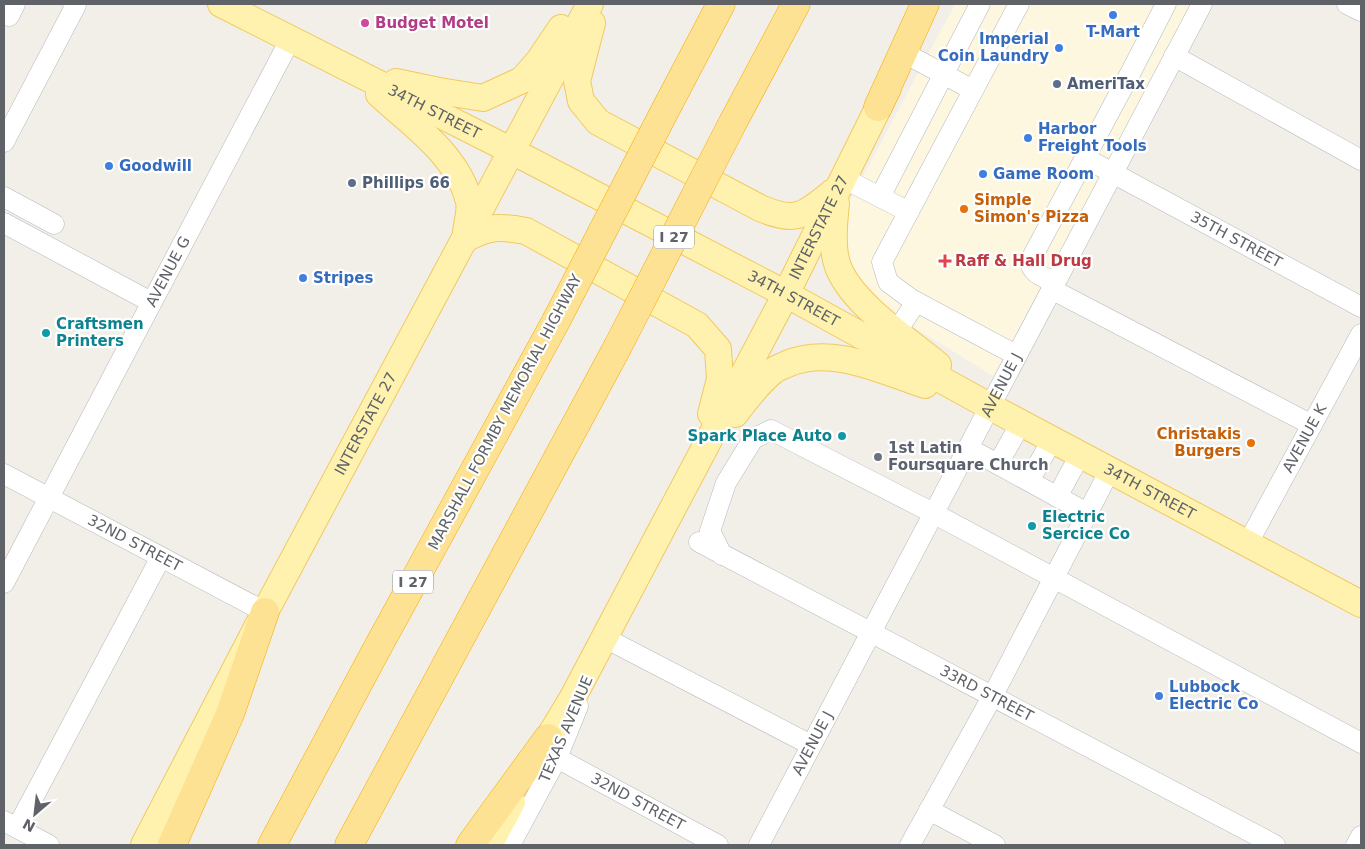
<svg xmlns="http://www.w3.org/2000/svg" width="1365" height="849" font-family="'DejaVu Sans',sans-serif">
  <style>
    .commercial { fill: #fef7e0 }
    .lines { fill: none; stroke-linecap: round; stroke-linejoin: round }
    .minor-casing { stroke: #b5b8bc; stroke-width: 21 }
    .major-casing { stroke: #f2c960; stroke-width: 28 }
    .highway-casing { stroke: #f9ab00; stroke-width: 29 }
    .minor { stroke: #fff; stroke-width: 20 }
    .major { stroke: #fff2af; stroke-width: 26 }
    .highway { stroke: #fde293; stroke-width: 28 }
    .highway-bridge-casing { stroke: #f9ab00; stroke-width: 29; stroke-linecap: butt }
    .highway-bridge { stroke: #fde293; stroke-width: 28 }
    .shop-dot { fill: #3f7fe0; stroke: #fff; stroke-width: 2 }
    .hotel-dot { fill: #d1479c; stroke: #fff; stroke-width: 2 }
    .service-dot { fill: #5c6f8a; stroke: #fff; stroke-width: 2 }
    .food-dot { fill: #e8710a; stroke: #fff; stroke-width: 2 }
    .health-dot { fill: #e0444e; stroke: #fff; stroke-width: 2 }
    .culture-dot { fill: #0f9aa8; stroke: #fff; stroke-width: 2 }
    .worship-dot { fill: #6b7280; stroke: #fff; stroke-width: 2 }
    .labels { text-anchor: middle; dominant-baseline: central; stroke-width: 4.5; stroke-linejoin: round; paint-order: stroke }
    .shield { fill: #fff; stroke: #8f9295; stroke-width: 1 }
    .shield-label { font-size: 14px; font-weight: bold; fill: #5f6368 }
    .hotel-label { font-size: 15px; font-weight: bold; fill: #b23c85; stroke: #fff; text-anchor: start }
    .shop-label { font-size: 15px; font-weight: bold; fill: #366cbe; stroke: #fff; text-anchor: start }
    .service-label { font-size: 15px; font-weight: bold; fill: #4e5e75; stroke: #fff; text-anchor: start }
    .street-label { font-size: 15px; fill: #5f6368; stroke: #fff }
    .food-label { font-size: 15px; font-weight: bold; fill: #c56008; stroke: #fff; text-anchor: start }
    .health-label { font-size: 15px; font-weight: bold; fill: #be3a42; stroke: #fff; text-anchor: start }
    .culture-label { font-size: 15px; font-weight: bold; fill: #0d838f; stroke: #fff; text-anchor: start }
    .worship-label { font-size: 15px; font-weight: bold; fill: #5b616d; stroke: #fff; text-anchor: start }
  </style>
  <rect width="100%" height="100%" fill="#f1efe8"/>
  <path class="commercial" d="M955,4H1193L993,376L884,309L847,272L844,212Z"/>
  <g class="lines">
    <g class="minor-casing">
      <g id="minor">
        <path d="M1347,4L1361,11"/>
        <path d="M9,16L15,4"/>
        <path d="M906,54L973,90"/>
        <path d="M1174,56L1361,160"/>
        <path d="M4,142L76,5L73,4"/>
        <path id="s1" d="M1085,158L1361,307"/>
        <path d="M843,178L909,212"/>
        <path d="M4,197L54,224"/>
        <path d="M880,197L980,4"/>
        <path d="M4,223L151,302"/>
        <path d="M1055,282C1044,277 1031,274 1030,261L1133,68L1166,4"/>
        <path d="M1051,289L1312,425"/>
        <path d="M897,331L916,302"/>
        <path d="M1016,355L911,299L888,282L882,262L1019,4"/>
        <path d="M968,448L1087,513"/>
        <path d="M998,464L1021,423"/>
        <path id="s2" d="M4,474L265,612"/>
        <path d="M1029,481L1052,440"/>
        <path d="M1057,497L1080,455"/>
        <path id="s3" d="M699,542L1275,845"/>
        <path id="s4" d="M1248,543L1361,334"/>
        <path d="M722,555L710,531L726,483L753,439L771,430L933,513L1361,743"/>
        <path id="s5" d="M4,583L290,40"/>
        <path d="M600,651L605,638L811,745"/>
        <path id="s6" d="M557,758L718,845"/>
        <path d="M929,810L995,845"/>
        <path d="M4,821L49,845"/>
        <path d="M17,828L161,557"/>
        <path d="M510,845L557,758L578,706"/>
        <path id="s7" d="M759,845L1202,4"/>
        <path d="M910,845L992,697L1110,470"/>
        <path d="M1356,845L1361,836"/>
      </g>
    </g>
    <g class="major-casing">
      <g id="major">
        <path id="s8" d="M221,4L512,151L786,294L989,406L1361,604"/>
        <path d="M592,23L577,81L581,101L598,122L760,208C797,224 804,215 833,192"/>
        <path d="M396,82L439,91L483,98L522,80L538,62L561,28"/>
        <path d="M379,94C412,125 457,154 469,201C471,210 467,223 466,232"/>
        <path d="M836,203C834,222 831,251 839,269C854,305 908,340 938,365"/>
        <path d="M465,239C489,226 499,226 526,231L697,325L718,349L720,379L711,414"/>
        <path d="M735,414C746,399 759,383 773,371C777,368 783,366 787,364C832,345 882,371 925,385"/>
        <path id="s9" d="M537,757L572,699L786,294L888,88"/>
        <path id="s10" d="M144,845L265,612L590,4"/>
        <path d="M489,845L512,802"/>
      </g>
    </g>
    <g class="highway-casing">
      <g id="highway">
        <path d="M670,101L721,4"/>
        <path d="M878,107L925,4"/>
        <path d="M731,126L796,4"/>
        <path d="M172,845L230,714L265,612"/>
        <path d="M272,845L373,656L556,321"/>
        <path d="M349,845L617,348"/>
        <path d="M470,845L548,738"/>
      </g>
    </g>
    <use href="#minor" class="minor"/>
    <use href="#major" class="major"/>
    <use href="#highway" class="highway"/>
    <g class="highway-bridge-casing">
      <g id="highway-bridge">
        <path d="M556,321L670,101"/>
        <path d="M617,348L731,126"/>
      </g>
    </g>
    <use href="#highway-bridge" class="highway-bridge"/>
  </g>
  <g class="shop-dot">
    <circle cx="1113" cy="15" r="5"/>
    <circle cx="1059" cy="48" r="5"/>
    <circle cx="1028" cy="138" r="5"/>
    <circle cx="109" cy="166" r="5"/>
    <circle cx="983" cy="174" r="5"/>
    <circle cx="303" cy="278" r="5"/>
    <circle cx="1159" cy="696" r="5"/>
  </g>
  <circle class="hotel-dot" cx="365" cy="23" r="5"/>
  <g class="service-dot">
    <circle cx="1057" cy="84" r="5"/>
    <circle cx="352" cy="183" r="5"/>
  </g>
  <g class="food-dot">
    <circle cx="964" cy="209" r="5"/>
    <circle cx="1251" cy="443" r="5"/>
  </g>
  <path class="health-dot" d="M942.5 253.5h5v5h5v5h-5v5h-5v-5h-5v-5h5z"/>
  <g class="culture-dot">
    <circle cx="46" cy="333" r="5"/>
    <circle cx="842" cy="436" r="5"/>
    <circle cx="1032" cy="526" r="5"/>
  </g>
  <circle class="worship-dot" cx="878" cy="457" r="5"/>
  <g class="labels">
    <g class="shield">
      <rect x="654" y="225.5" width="40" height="23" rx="4"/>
      <rect x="393" y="570.5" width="40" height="23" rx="4"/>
    </g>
    <g class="shield-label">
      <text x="674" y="237">I 27</text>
      <text x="413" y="582">I 27</text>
    </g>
    <g class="hotel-label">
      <text x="375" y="23">Budget Motel</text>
    </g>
    <g class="shop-label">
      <text x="1113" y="32" text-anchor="middle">T-Mart</text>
      <text x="1049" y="39" text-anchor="end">Imperial<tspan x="1049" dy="17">Coin Laundry</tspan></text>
      <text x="1038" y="129">Harbor<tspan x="1038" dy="17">Freight Tools</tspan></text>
      <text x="119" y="166">Goodwill</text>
      <text x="993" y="174">Game Room</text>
      <text x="313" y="278">Stripes</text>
      <text x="1169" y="687">Lubbock<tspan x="1169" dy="17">Electric Co</tspan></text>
    </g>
    <g class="service-label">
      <text x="1067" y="84">AmeriTax</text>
      <text x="362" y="183">Phillips 66</text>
    </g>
    <g class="street-label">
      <text stroke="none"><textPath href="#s8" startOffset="239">34TH STREET</textPath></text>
      <text stroke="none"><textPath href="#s9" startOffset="600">INTERSTATE 27</textPath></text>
      <text stroke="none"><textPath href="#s1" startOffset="172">35TH STREET</textPath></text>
      <text stroke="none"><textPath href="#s5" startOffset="352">AVENUE G</textPath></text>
      <text stroke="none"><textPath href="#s8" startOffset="644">34TH STREET</textPath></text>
      <text stroke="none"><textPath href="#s7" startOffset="520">AVENUE J</textPath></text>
      <text transform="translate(505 412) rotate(-62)">MARSHALL FORMBY MEMORIAL HIGHWAY</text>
      <text stroke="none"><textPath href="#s10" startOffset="476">INTERSTATE 27</textPath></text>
      <text stroke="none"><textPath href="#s4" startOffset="119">AVENUE K</textPath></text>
      <text stroke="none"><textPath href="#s8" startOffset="1049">34TH STREET</textPath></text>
      <text stroke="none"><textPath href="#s2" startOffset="148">32ND STREET</textPath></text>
      <text stroke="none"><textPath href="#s3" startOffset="325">33RD STREET</textPath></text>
      <text transform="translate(566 729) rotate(-67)">TEXAS AVENUE</text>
      <text stroke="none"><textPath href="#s7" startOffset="115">AVENUE J</textPath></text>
      <text stroke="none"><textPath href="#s6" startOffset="92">32ND STREET</textPath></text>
    </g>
    <g class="food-label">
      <text x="974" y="200">Simple<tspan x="974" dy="17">Simon's Pizza</tspan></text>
      <text x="1241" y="434" text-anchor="end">Christakis<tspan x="1241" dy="17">Burgers</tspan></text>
    </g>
    <g class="health-label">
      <text x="955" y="261">Raff &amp; Hall Drug</text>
    </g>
    <g class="culture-label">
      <text x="56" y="324">Craftsmen<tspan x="56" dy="17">Printers</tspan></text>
      <text x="832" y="436" text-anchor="end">Spark Place Auto</text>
      <text x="1042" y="517">Electric<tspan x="1042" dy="17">Sercice Co</tspan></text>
    </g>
    <g class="worship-label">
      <text x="888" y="448">1st Latin<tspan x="888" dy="17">Foursquare Church</tspan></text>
    </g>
  </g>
  <rect width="1365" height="849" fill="none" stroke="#5f6368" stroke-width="10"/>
  <g transform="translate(35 814) rotate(208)" stroke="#ffffff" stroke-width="4" paint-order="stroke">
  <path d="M0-4L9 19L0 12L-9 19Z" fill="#5f6368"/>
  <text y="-8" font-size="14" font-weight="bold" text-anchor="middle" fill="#5f6368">N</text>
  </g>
</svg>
